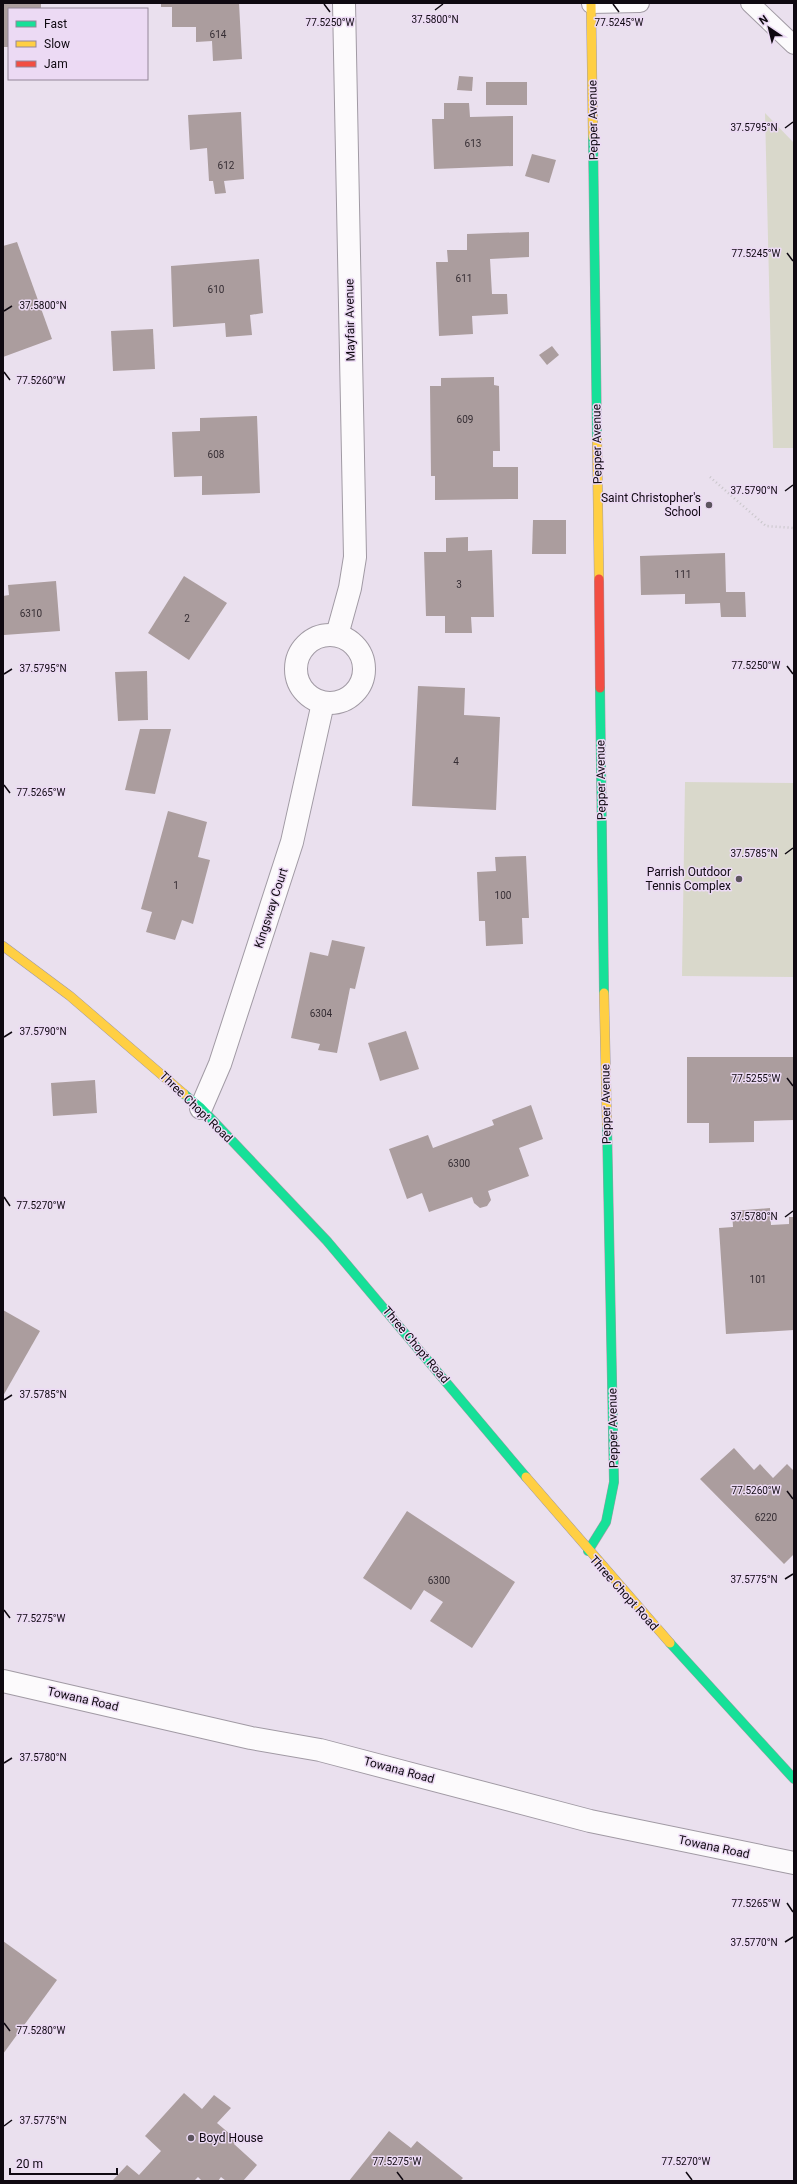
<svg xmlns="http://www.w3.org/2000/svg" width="797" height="2184" font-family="Roboto,sans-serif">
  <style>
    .green { fill: #d9d8cb }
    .building { fill: #ab9d9e }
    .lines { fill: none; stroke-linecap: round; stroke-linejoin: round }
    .lane-casing { stroke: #a19aa4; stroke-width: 20 }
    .street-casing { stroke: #a19aa4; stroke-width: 24 }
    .fast-casing { stroke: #a19aa4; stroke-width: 10 }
    .slow-casing { stroke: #a19aa4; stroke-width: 10 }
    .jam-casing { stroke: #a19aa4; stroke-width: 10 }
    .path { stroke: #c8c5c9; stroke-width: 2.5; stroke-dasharray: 1 3; stroke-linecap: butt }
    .lane { stroke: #fcfafc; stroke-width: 18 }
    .street { stroke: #fcfafc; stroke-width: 22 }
    .fast { stroke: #16e098; stroke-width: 9 }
    .slow { stroke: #ffcf43; stroke-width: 9 }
    .jam { stroke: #f24e42; stroke-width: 9 }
    .ticks { fill: none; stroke: #0f0911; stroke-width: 1.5 }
    .poi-dot { fill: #5c545e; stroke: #ecdaf4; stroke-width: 1.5 }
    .labels { text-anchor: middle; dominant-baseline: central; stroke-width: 3; stroke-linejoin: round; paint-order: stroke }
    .number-label { font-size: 10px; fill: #362e34 }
    .street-label { font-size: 12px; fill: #0f0911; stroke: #ecdaf4 }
    .poi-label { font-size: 12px; fill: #0f0911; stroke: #ecdaf4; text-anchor: end }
    .ticks-label { font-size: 10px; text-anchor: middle; fill: #0f0911; stroke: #ecdaf4; stroke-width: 3; stroke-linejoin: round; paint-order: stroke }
  </style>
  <rect width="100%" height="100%" fill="#eae0ee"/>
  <g class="green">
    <path d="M765,113L794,143V448H773Z"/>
    <path d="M685,782L794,783V977L682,976Z"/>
  </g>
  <g class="building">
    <path d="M3,3H41V9H9V47H3Z"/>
    <path d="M161,3H239L242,59L213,61L212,41L196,42V27H172V7H161Z"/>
    <path d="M459,76L473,77L472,91L457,90Z"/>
    <rect x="486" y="82" width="41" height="23"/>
    <path d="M444,103H469L470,117L513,116V166L434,169L432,119H444Z"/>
    <path d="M241,112L244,179L224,181L226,193L215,194L213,181H209L207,148L190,150L188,115Z"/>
    <path d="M532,154L556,160L549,183L525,176Z"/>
    <path d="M529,232V257L490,259L492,294H507L508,314L472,316L473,334L439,336L436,262H448L447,250H467V234Z"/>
    <path d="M17,242L52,339L3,357V246Z"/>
    <path d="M259,259L263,313L250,315L252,335L226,337L225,323L173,327L171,266Z"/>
    <path d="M153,329L155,369L113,371L111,331Z"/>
    <path d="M552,346L559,355L547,365L539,355Z"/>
    <path d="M494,377V385L499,386L500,451H493V467H518V499L435,500V476H431L430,386H441V378Z"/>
    <path d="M257,416L260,493L202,495V476L174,477L172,432L200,431V418Z"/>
    <path d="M533,520H566V554H532Z"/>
    <path d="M468,537V551L492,550L494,617H471L472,633H445V616H426L424,552H446V538Z"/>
    <path d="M725,553L726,592H745L746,617H721L720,603L685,604V594L641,595L640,556Z"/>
    <path d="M184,576L227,603L189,660L148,633Z"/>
    <path d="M56,581L60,631L4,635L3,596L9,595L8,585Z"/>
    <path d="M147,671L148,720L118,721L115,672Z"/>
    <path d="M418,686L465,688L464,715L500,717L496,810L412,806Z"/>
    <path d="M140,729H171L155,794L125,790Z"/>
    <path d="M168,811L207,822L198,857L210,860L193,924L182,920L175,940L146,932L152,912L141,909Z"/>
    <path d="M526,856L529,918H522L523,944L486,946L485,921H479L477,872L496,871L495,857Z"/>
    <path d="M332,940L365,947L355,989L350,988L337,1053L318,1050L320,1044L291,1038L310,952L328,956Z"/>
    <path d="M406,1031L419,1069L380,1081L368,1043Z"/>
    <path d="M687,1057H794V1120L754,1121V1142L709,1143V1123H687Z"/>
    <path d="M95,1080L97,1113L53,1116L51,1083Z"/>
    <path d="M531,1105L543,1139L519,1148L529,1176L488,1191L491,1200L487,1206L480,1208L474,1203L472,1197L429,1212L422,1193L407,1199L389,1149L428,1135L433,1148L494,1125L492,1120Z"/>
    <path d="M770,1208L771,1225L789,1224V1217H794V1330L726,1334L719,1228L733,1227L732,1211Z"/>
    <path d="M3,1310L40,1331L3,1396Z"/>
    <path d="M734,1448L754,1470L760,1464L773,1478L787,1464L794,1471V1554L784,1564L700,1479Z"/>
    <path d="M407,1511L515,1582L472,1648L430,1621L443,1602L424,1590L411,1610L363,1578Z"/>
    <path d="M3,1941L57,1980L3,2054Z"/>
    <path d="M184,2093L202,2109L214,2095L231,2108L217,2123L237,2140L234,2144L257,2165L243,2181H226L221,2177L218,2181H202L198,2177L194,2181H112L127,2165L139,2175L161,2151L145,2136Z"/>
    <path d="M389,2131L411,2148L417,2141L463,2178L460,2181H349Z"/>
  </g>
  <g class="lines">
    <g class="lane-casing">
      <g id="lane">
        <path d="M750,3L794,45"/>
        <path d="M591,4L640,3"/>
      </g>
    </g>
    <g class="street-casing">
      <g id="street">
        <circle cx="330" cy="669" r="34"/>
        <path d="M337,635L350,588L355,557L344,3"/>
        <path d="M201,1108L220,1064L292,842L323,703"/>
        <path d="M3,1681L251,1738L320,1750L590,1821L794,1863"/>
      </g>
    </g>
    <g class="fast-casing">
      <g id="fast">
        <path d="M593,137L597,438"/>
        <path d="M600,688L604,993"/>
        <path d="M184,1094L201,1108L327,1241L526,1477"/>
        <path d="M588,1551L606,1522L614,1482L607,1126"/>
        <path d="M670,1643L794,1779"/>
      </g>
    </g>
    <g class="slow-casing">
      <g id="slow">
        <path d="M591,3L593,137"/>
        <path d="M597,438L599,579"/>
        <path d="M3,946L70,996L184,1094"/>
        <path d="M604,993L607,1126"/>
        <path d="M526,1477L670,1643"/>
      </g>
    </g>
    <g class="jam-casing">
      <path id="jam" d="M599,579L600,688"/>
    </g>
    <path class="path" d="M710,477L766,526L794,528"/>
    <use href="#lane" class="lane"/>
    <use href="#street" class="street"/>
    <use href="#fast" class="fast"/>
    <use href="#slow" class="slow"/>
    <use href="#jam" class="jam"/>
  </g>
  <path class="ticks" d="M324,4L330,12M613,4L619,12M435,10L443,4M785,128L793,122M787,253L793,261M4,311L12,306M4,372L10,380M785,491L793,485M787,666L793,674M4,674L12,669M4,785L10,793M785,854L793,848M4,1037L12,1032M787,1078L793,1086M4,1197L10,1206M785,1217L793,1211M4,1400L12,1395M787,1491L793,1499M785,1579L793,1574M4,1610L10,1618M4,1763L12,1758M787,1903L793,1912M785,1942L793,1937M4,2023L10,2031M4,2126L12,2120M397,2172L403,2180M686,2172L692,2180"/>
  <g class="poi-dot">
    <circle cx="709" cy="505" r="4"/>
    <circle cx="739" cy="879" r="4"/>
    <circle cx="191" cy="2138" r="4"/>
  </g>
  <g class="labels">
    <g class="number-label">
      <text x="218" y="34">614</text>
      <text x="473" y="143">613</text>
      <text x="226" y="165">612</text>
      <text x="464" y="278">611</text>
      <text x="216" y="289">610</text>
      <text x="465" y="419">609</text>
      <text x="216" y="454">608</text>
      <text x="683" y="574">111</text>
      <text x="459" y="584">3</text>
      <text x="31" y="613">6310</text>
      <text x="187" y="618">2</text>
      <text x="456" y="761">4</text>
      <text x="176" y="885">1</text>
      <text x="503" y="895">100</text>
      <text x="321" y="1013">6304</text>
      <text x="459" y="1163">6300</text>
      <text x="758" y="1279">101</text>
      <text x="766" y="1517">6220</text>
      <text x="439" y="1580">6300</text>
    </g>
    <g class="street-label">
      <text transform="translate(593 120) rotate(-91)">Pepper Avenue</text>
      <text transform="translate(350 320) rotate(-91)">Mayfair Avenue</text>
      <text transform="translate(597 444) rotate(-91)">Pepper Avenue</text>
      <text transform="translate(601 780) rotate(-91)">Pepper Avenue</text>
      <text transform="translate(271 908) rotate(-72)">Kingsway Court</text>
      <text transform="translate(606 1104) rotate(-91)">Pepper Avenue</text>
      <text transform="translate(196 1107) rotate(44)">Three Chopt Road</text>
      <text transform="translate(416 1345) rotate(50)">Three Chopt Road</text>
      <text transform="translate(613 1428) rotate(-91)">Pepper Avenue</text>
      <text transform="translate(624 1593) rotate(48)">Three Chopt Road</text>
      <text transform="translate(83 1699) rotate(13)">Towana Road</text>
      <text transform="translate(399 1770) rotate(15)">Towana Road</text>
      <text transform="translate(714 1847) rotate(12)">Towana Road</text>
    </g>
    <g class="poi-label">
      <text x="701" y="498">Saint Christopher's<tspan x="701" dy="14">School</tspan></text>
      <text x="731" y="872">Parrish Outdoor<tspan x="731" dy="14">Tennis Complex</tspan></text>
      <text x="199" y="2138" text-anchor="start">Boyd House</text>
    </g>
  </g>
  <g class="ticks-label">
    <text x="435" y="23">37.5800°N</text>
    <text x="330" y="26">77.5250°W</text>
    <text x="619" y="26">77.5245°W</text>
    <text x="754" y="131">37.5795°N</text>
    <text x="756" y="257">77.5245°W</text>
    <text x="43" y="309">37.5800°N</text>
    <text x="41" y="384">77.5260°W</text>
    <text x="754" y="494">37.5790°N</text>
    <text x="756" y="669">77.5250°W</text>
    <text x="43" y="672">37.5795°N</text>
    <text x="41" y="796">77.5265°W</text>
    <text x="754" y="857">37.5785°N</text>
    <text x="43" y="1035">37.5790°N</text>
    <text x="756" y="1082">77.5255°W</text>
    <text x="41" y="1209">77.5270°W</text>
    <text x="754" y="1220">37.5780°N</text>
    <text x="43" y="1398">37.5785°N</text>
    <text x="756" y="1494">77.5260°W</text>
    <text x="754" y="1583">37.5775°N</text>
    <text x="41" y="1622">77.5275°W</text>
    <text x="43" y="1761">37.5780°N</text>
    <text x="756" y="1907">77.5265°W</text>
    <text x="754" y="1946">37.5770°N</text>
    <text x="41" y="2034">77.5280°W</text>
    <text x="43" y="2124">37.5775°N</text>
    <text x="397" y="2165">77.5275°W</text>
    <text x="686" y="2165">77.5270°W</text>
  </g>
  <rect width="797" height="2184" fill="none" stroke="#0f0911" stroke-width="8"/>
  <rect x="8" y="8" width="140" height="72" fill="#ecdaf4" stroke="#948699"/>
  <rect x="16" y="21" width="20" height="6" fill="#16e098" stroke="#948699"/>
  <text x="44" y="28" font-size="12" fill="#0f0911">Fast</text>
  <rect x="16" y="41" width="20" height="6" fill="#ffcf43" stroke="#948699"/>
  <text x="44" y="48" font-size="12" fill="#0f0911">Slow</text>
  <rect x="16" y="61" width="20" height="6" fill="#f24e42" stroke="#948699"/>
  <text x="44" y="68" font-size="12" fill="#0f0911">Jam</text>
  <g transform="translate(769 28) rotate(325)" stroke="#ecdaf4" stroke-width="3" paint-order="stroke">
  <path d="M0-3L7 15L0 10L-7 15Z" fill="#0f0911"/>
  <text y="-6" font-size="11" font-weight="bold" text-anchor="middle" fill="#0f0911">N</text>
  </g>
  <path d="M10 2168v6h107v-6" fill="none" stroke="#0f0911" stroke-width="2"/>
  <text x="16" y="2168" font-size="12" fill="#0f0911" stroke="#ecdaf4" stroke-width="3" paint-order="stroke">20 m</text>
</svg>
